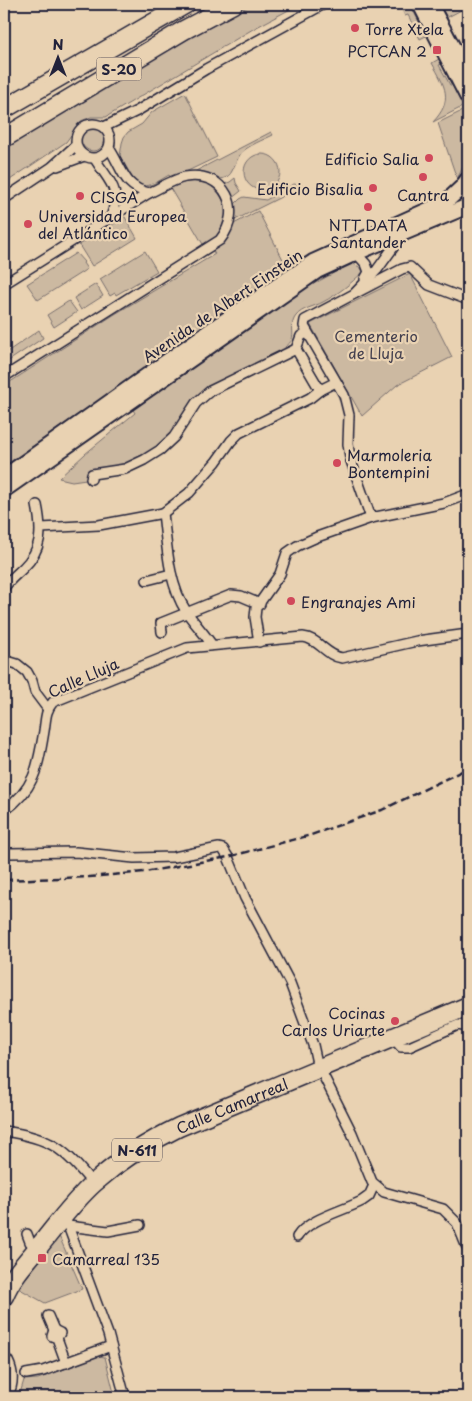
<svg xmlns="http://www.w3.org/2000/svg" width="472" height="1401" font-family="'Playpen Sans',sans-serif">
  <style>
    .green { fill: #ccb9a1; stroke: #776e6e }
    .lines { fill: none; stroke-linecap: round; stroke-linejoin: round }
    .street-casing { stroke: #22223b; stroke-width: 12 }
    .secondary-casing { stroke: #22223b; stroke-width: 18 }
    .highway-casing { stroke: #22223b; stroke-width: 21 }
    .street { stroke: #e9d2b2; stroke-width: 9 }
    .secondary { stroke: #e9d2b2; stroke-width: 14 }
    .highway { stroke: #e9d2b2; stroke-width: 18 }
    .rail { stroke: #22223b; stroke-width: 2.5; stroke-dasharray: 8 4; stroke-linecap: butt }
    .poi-dot { fill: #d1495b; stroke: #e9d2b2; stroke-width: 2 }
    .labels { text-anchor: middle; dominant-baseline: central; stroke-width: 4.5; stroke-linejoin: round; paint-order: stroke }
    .shield { fill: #e9d2b2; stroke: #5e575f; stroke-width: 1 }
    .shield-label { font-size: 14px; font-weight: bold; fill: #22223b }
    .poi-label { font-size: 15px; fill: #22223b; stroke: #e9d2b2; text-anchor: start }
    .street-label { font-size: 15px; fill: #22223b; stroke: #e9d2b2 }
    .park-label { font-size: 15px; fill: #44404f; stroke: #e9d2b2 }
  </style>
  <rect width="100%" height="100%" fill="#e9d2b2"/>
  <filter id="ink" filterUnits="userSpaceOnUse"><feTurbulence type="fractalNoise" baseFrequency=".02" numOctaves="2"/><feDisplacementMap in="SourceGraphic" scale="10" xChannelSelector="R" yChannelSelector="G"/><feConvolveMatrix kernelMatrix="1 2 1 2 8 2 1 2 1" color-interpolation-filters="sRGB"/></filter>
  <g filter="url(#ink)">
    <g class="green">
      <path d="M252,4H300L253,29L106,117H91L81,121L66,142L4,184V148L143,64Z"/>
      <path d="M405,4H410L426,36L420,39L408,15L405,16L403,12Z"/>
      <path d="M438,4H465L467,7L446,18Z"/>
      <path d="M439,59L442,64L439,65L450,85H452L464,106L433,122C454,100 445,86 432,63Z"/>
      <path d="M185,93L217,157L171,179L169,175C158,181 148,190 136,184L120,156L122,143L124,137L128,132L142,124L152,112Z"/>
      <path d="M466,109L468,113V157L457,179L438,123Z"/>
      <circle cx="93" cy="139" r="12"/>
      <path d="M271,132L273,135C263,140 249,145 241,153C237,159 235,165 232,171C225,186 203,176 192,173Z"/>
      <circle cx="262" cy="172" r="18"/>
      <path d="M235,178L236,183L241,191L231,199L222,185L230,182Z"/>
      <path d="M191,180C221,181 237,213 217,237C214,241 208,243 204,246L170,188Z"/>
      <path d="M294,184L303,186L233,221L234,205L240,199L244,197L266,200Z"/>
      <path d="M258,211L288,269L4,466V386L115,314L215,254L212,250L225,240L232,225Z"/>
      <path d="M125,217L137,238L92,266L79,245Z"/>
      <path d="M145,251L157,271L116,295L115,293L110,296L100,279Z"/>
      <path d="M76,253L84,262L83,263L87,269L38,300L27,284Z"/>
      <path d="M352,263L361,268L363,272C350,284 338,294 323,302C314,307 302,308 296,316C287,327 300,337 285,347L286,349L206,390L165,441L148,455L132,462L89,471L86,479L72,481L59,478L85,454L135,413L132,408L297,293Z"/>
      <path d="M410,274L452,357L397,385L362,416L310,324Z"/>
      <path d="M96,284L103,296L81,310L74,298Z"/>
      <path d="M69,301L77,312L54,327L47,315Z"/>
      <path d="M39,330L43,338L4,364V354Z"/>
      <path d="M59,1236L82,1289L45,1303L18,1288Z"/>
      <path d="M98,1356L105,1357L115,1397H19L24,1380L38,1379Z"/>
    </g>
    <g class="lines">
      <g class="street-casing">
        <g id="street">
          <circle cx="93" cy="141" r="17"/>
          <path d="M104,127L137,111L206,69L324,4"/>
          <path d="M109,148C123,169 123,187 149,193"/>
          <path d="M95,159C109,182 122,188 111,217"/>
          <path d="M57,166L84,156"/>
          <path d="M4,199L52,167L76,145"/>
          <path d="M356,253L366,264L369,272L365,279"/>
          <path d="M4,284L149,193C160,188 172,180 185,177C225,170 244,210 220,240L4,377"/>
          <path d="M356,293L402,269L410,267L429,285L468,300"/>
          <path d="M296,349L320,390"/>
          <path d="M91,479L92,474L125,469L144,460L160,450L174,437L196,403L210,391L296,349L301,336L307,333"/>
          <path d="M163,513C167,545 168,583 186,611C194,623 204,633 212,645"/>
          <path d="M371,518L350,458L348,444L349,415L344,395L304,326L305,320L354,294L377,270L403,234"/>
          <path d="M41,528L99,525L163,513L189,493L216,462L231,441L239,433L310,398L320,390L336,382"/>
          <path d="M147,580L171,574"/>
          <path d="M4,588C9,580 16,575 23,568C43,549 42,530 37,505"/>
          <path d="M162,632L161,623L231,595L241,596L260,604"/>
          <path d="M259,642L255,617L256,608L280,574L287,553L297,546L317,537L371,518L444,503L468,494"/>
          <path d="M4,660L17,664L27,672L32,681L35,692L47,708"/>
          <path d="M4,811C35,789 38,767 44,731C46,719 45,711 53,702L187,648L303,637C318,638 326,656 342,658L417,641L468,634"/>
          <path d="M4,851L10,853L76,852L134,858L174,857L219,848L223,849L228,857L245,898L290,983L313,1045L317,1063L352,1133L372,1182L384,1192L443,1209L457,1223L468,1250"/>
          <path d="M393,1038L401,1047H409L458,1025L468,1027"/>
          <path d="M4,1131C51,1138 64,1148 93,1184"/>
          <path d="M64,1215L108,1334L125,1397"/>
          <path d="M68,1226L108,1231L140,1225"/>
          <path d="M27,1234L30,1242L36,1249"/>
          <path d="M297,1237C308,1219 343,1211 362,1201L369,1196L374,1185"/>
          <path d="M48,1316L54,1330"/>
          <path d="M57,1338L60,1333L54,1330L52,1336L57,1338L66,1363"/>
          <path d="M26,1374L43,1371L111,1346"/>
        </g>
      </g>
      <g class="secondary-casing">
        <g id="secondary">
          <path d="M420,4L468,98"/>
          <path d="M430,4L468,76"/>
          <path d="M4,477L221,323L313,262L446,202L462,187L468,179"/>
          <path d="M4,490L317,271L356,253L468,206"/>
        </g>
      </g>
      <g class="highway-casing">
        <g id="highway">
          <path d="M4,109L186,4"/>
          <path d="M4,138L184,30L233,4"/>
          <path id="s1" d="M4,1296C12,1276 28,1260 41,1244C58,1223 74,1201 94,1183C120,1160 148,1142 179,1127L468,1006"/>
          <path d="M4,1363C9,1373 9,1383 4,1393"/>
        </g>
      </g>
      <use href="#street" class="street"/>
      <use href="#secondary" class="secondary"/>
      <use href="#highway" class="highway"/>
      <path class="rail" d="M4,880L89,877L145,872L228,857L311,835L382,810L468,768"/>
    </g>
  </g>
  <g class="poi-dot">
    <circle cx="355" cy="28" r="5"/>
    <rect x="432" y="45" width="10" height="10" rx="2.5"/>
    <circle cx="429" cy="158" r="5"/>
    <circle cx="423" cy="177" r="5"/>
    <circle cx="373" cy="188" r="5"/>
    <circle cx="80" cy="196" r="5"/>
    <circle cx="368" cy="207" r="5"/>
    <circle cx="28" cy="224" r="5"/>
    <circle cx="337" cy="463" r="5"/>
    <circle cx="291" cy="601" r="5"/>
    <circle cx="395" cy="1021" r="5"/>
    <rect x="37" y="1253" width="10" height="10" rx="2.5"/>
  </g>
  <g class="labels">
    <g class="shield">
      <rect x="96.5" y="57.5" width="45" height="23" rx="4"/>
      <rect x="112" y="1138.5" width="50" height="23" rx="4"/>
    </g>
    <g class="shield-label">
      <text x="119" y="69">S-20</text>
      <text x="137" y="1150">N-611</text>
    </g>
    <g class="poi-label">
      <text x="365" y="28">Torre Xtela</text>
      <text x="427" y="50" text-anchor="end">PCTCAN 2</text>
      <text x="419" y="158" text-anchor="end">Edificio Salia</text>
      <text x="363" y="188" text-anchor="end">Edificio Bisalia</text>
      <text x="423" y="194" text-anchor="middle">Cantra</text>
      <text x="90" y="196">CISGA</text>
      <text x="38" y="215">Universidad Europea<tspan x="38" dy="17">del Atlántico</tspan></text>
      <text x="368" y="224" text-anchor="middle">NTT DATA<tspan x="368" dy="17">Santander</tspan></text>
      <text x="347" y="454">Marmoleria<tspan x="347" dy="17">Bontempini</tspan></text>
      <text x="301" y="601">Engranajes Ami</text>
      <text x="385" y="1012" text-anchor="end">Cocinas<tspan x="385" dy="17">Carlos Uriarte</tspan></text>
      <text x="52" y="1258">Camarreal 135</text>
    </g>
    <g class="street-label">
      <text transform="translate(222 305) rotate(-34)">Avenida de Albert Einstein</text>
      <text transform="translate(83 677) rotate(-24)">Calle Lluja</text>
      <text stroke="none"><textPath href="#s1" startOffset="304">Calle Camarreal</textPath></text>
    </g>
    <g class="park-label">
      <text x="376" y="335">Cementerio<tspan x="376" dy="17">de Lluja</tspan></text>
    </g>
  </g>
  <rect width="472" height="1401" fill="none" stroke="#e9d2b2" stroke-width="20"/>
  <rect x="10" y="10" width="452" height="1381" fill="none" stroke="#22223b" stroke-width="2" filter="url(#ink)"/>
  <g transform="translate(58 58)" stroke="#e9d2b2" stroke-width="4" paint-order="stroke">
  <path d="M0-4L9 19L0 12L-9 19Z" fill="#22223b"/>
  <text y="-8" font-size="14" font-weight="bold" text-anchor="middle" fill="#22223b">N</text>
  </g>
</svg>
